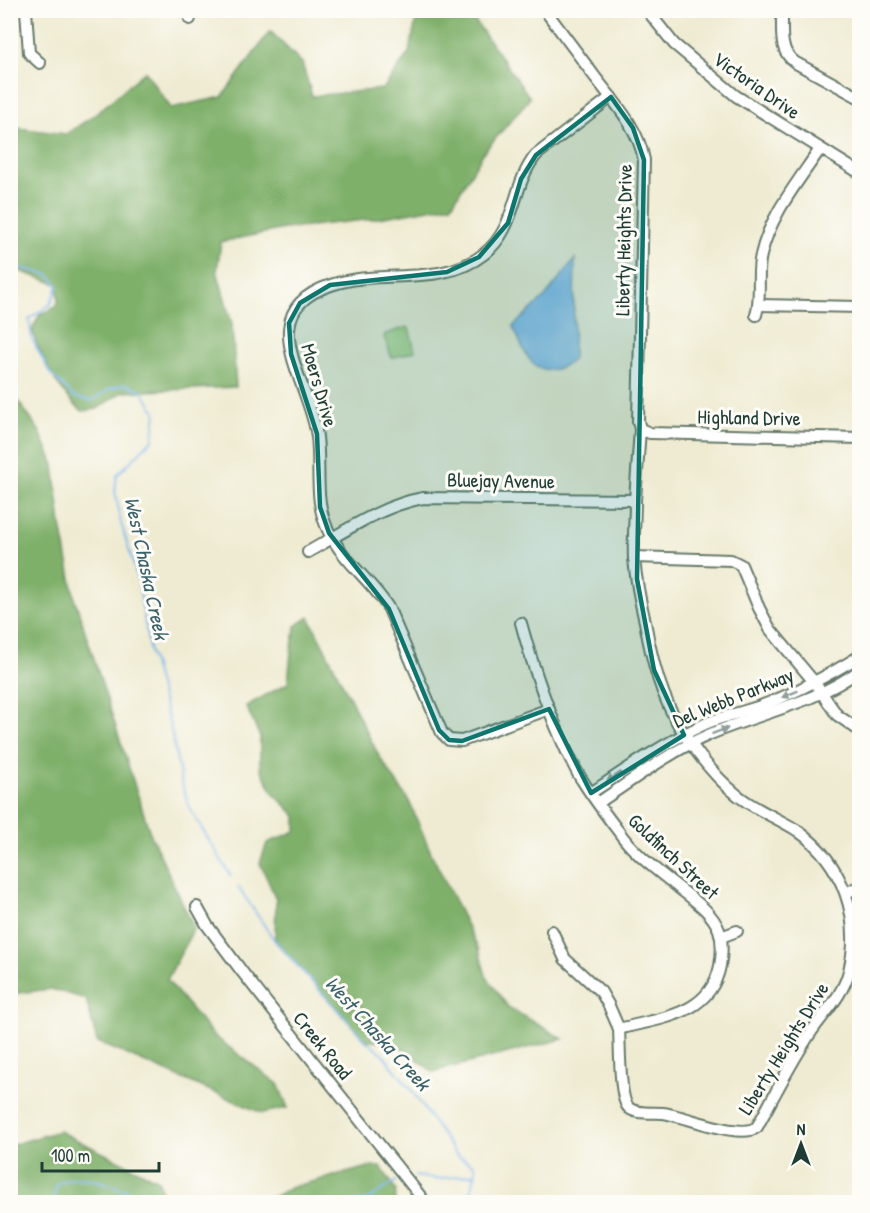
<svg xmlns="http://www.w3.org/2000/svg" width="870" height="1213" font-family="'Patrick Hand',sans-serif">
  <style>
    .green { fill: #9fcd7a; stroke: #5f8557; stroke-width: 1.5 }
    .forest { fill: #7fb06a; stroke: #4f764f; stroke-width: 1.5 }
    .water { fill: #7cb5ec; stroke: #4e7990; stroke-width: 1.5 }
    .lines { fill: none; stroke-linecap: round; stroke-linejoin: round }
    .stream { stroke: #7cb5ec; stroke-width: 2 }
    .minor-casing { stroke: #687a6b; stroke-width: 14 }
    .minor { stroke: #fff; stroke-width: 10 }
    .oneway { fill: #8f9e9a }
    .marked { fill: #0f766e; fill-opacity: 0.2; stroke: #0f766e; stroke-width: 4.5; stroke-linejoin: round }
    .labels { text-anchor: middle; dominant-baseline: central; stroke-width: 6; stroke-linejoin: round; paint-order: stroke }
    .street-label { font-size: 20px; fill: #1f3d34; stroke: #fdfcf7 }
    .water-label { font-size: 21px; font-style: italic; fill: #3b616b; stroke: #fdfcf7 }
  </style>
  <rect width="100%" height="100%" fill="#fdfcf7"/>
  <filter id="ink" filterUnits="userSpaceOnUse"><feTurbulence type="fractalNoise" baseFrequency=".0167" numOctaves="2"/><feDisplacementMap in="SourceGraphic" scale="12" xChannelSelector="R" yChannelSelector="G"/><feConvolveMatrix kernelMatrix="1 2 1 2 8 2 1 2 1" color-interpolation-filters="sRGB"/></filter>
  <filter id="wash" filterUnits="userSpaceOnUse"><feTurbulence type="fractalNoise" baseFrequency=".008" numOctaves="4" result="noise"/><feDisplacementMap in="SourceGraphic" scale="24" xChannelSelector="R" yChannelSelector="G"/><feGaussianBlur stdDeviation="1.35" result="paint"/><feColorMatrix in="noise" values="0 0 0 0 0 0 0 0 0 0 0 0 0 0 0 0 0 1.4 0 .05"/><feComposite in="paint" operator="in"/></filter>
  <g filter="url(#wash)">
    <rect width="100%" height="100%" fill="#efebd2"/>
    <path class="green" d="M407,327L409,328L415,351L392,358L384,337L385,334Z"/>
    <g class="forest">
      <path d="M418,11H468L530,98L484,152L452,205L373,219L284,229L221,242L217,271L232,324L236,387L122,392L97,409L82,411C59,393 40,357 32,330L40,314C60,308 60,305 57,284L11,268V127L66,134L96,114L145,71L171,108L222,97L270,31L302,63L312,96L383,89L409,53Z"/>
      <path d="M10,389L40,432L54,465L61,525L75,600L150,833L194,928L167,980L213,1035L278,1084L288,1108L262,1113L97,1042L86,999L51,989L11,994Z"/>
      <path d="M309,617L379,756L409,801L432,855L479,950L486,976L508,1007L563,1039L433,1072L407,1051L388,1043L365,1040L275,941L276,899L260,863L267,843L296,831V816L274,794L260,768V737L246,706L288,683L291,651L296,626Z"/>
      <path d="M59,1131L158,1180L165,1202H11V1145Z"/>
      <path d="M369,1167H381L396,1190L395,1202H264L292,1187Z"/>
    </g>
    <path class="water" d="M575,259L573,359C569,364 563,367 556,369C529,376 522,345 513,326L545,297Z"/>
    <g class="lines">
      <g class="stream">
        <path d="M10,265L49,275L58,286L50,305L29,319L32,339L50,373L74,397L92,401L110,389L125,384L141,390L156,412L153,439L117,475L115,490L121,523L139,584L149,648L171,730L182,785L190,809L231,876"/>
        <path d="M238,887L275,941L365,1040L380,1051L410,1088L456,1155L475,1165C477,1179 469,1189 471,1202"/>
        <path d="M415,1176L438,1179L476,1174"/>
        <path d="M53,1202L57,1184C80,1169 127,1189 147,1202"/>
        <path d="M348,1202L366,1201L396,1181"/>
      </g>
    </g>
  </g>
  <g filter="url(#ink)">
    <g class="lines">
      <g class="minor-casing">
        <g id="minor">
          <path d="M26,10L29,53L40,63"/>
          <path d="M188,10L190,19"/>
          <path d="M647,10L674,44L736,96L860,173"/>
          <path d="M782,19C782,37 780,52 796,63L860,98"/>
          <path d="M759,305L860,307"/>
          <path d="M756,315C762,295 756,274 761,255C770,215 798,182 820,149"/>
          <path d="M640,429L650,433L860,438"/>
          <path d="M308,552C346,531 380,506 423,498L635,500L640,429L638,421L644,160C638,127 615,103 595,77C579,55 562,33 545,10"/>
          <path d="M634,557L731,560L741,565L759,608L770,629L815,683L837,715L860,731"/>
          <path d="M521,623C533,667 548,711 567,752C572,761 576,772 582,780C593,798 606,815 619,832C634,854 658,871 679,888C694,900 712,912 719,930C723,942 722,955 720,966C710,1016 659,1018 619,1029"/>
          <path d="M549,709L462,741L449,740L442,733L389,609C373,582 345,563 330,534C313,503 321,470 317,437C311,383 249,312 331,285C380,268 441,288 484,254C518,227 511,186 536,155L611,97"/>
          <path d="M591,793C628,768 664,743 705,724C725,715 746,712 766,704C799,691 829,675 860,656"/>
          <path d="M598,803C634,779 668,753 708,735C759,713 814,704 860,670"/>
          <path d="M846,893L860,886"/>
          <path d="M197,907L207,925L243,973L425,1202"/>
          <path d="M552,931L565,959L601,992L609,1006L619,1029C620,1044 619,1097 628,1107C635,1115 653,1112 663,1113C686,1116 741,1140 757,1127C773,1098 788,1068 806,1040C820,1016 842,999 849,971C862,918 843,863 798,831C778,818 755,810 736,794C715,777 698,755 683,732C661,698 652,661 645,622C640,601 636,580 634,559C633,540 635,520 635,500"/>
          <path d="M721,937L737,931"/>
          <path d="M859,1094L860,1088"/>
        </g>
      </g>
      <use href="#minor" class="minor"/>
    </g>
    <defs><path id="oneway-solid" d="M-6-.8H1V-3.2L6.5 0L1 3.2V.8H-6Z" transform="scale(1.5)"/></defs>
    <g class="oneway">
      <use href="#oneway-solid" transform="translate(790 694) rotate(158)"/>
      <use href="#oneway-solid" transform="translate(720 731) rotate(-20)"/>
      <use href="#oneway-solid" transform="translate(614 777) rotate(147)"/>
    </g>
  </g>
  <path class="marked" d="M611,97L633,128L644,160L637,579L654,670L684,735L591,793L549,709L462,741L449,740L439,730L389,609L329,533L320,507L317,434L291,354L289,323L300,303L330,285L447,272L479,257L508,223L521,179L536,155Z"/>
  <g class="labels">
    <g class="street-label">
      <text transform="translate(757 85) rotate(35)">Victoria Drive</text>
      <text transform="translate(623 240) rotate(-89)">Liberty Heights Drive</text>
      <text transform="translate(320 385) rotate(74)">Moers Drive</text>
      <text transform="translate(749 417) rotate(1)">Highland Drive</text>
      <text transform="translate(501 480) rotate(1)">Bluejay Avenue</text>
      <text transform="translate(733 697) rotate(-22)">Del Webb Parkway</text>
      <text transform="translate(674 856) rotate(43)">Goldfinch Street</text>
      <text transform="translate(323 1045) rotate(51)">Creek Road</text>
      <text transform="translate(783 1048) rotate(-58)">Liberty Heights Drive</text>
    </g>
    <g class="water-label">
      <text transform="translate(147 568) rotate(78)">West Chaska Creek</text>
      <text transform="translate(378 1033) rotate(48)">West Chaska Creek</text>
    </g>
  </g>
  <rect width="870" height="1213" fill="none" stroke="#fdfcf7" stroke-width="36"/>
  <g transform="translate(801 1144)" stroke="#fdfcf7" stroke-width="4.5" paint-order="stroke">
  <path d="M0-4.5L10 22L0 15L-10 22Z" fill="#1f3d34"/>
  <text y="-9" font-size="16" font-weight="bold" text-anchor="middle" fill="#1f3d34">N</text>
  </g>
  <path d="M42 1162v9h117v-9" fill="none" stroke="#1f3d34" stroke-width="3"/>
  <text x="51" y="1162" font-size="18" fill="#1f3d34" stroke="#fdfcf7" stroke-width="4.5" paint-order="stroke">100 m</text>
</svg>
